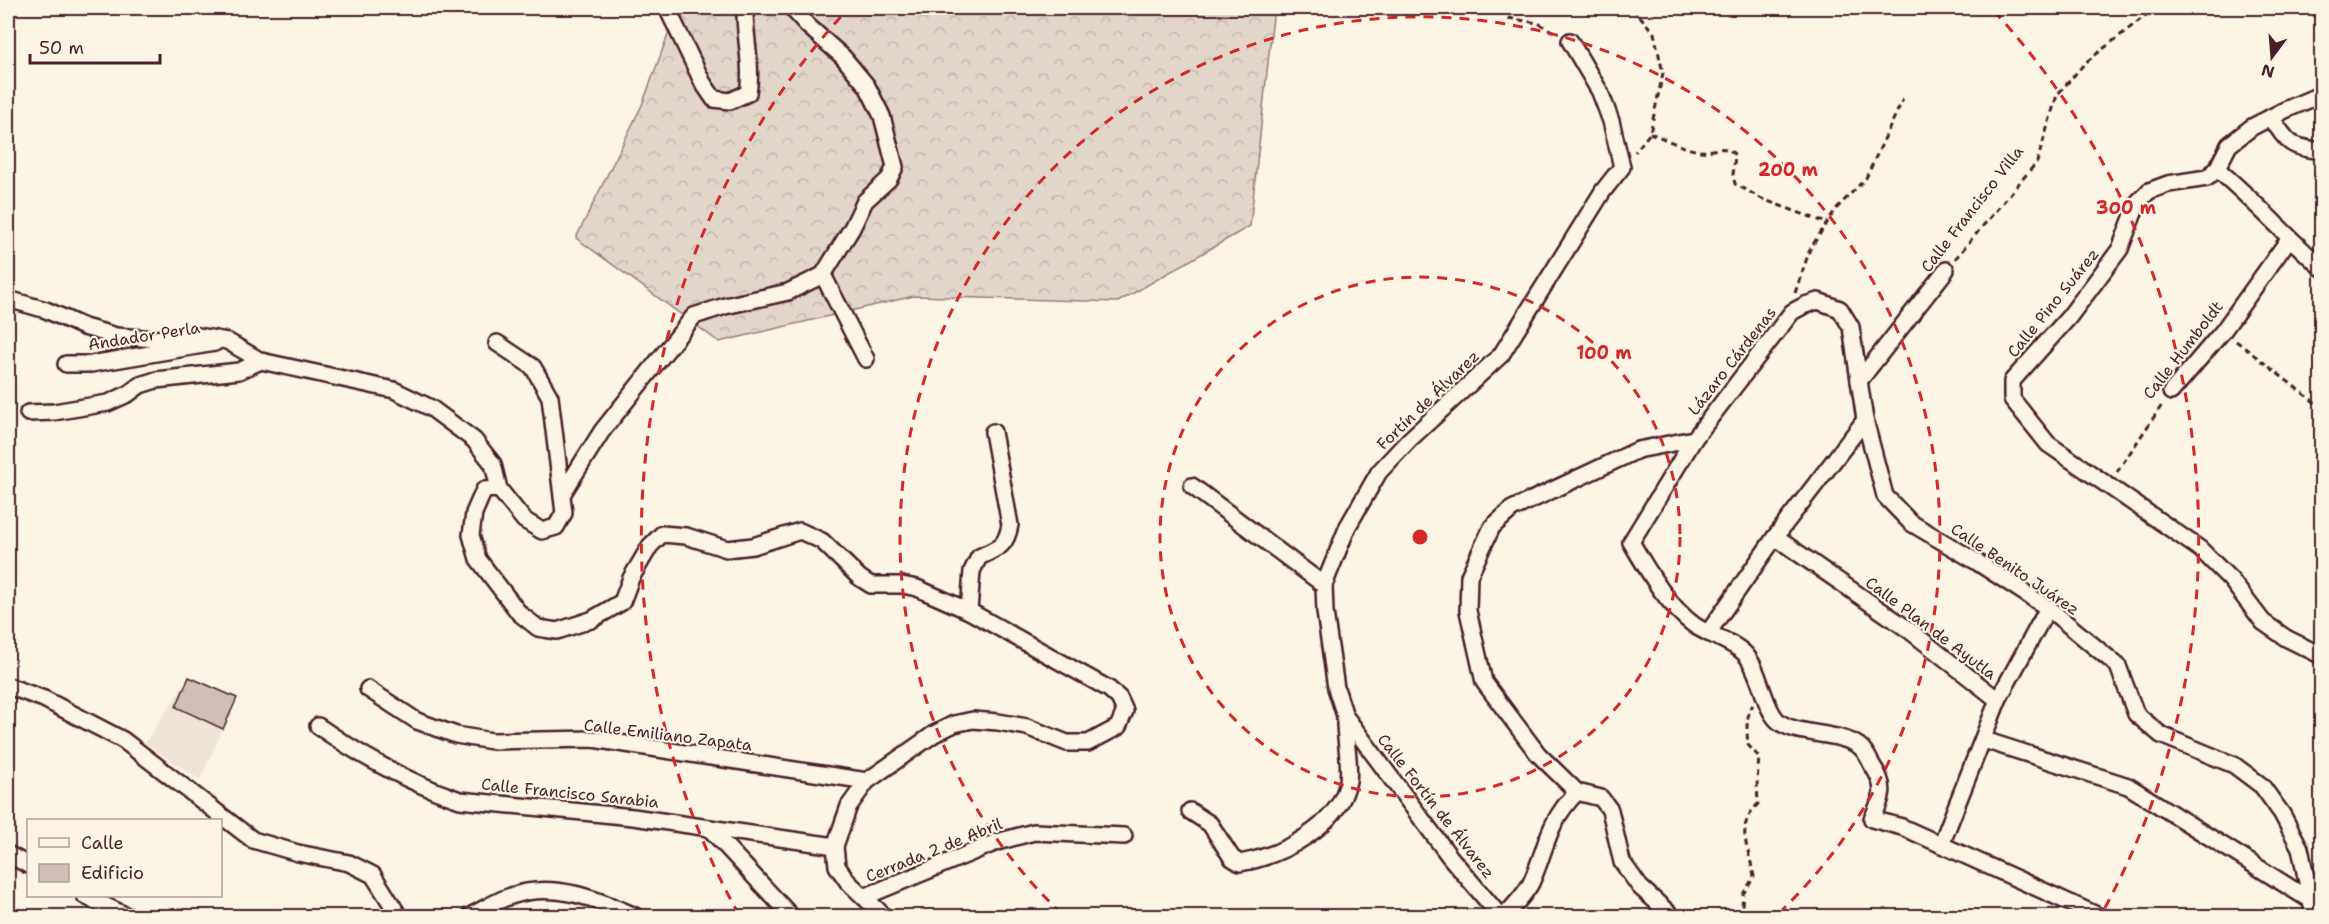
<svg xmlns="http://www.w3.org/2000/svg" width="2329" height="924" font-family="'Shantell Sans',sans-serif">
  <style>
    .built { fill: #eee5d7 }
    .forest { fill: url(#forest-crowns); stroke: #967a7a; stroke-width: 1.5 }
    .building { fill: #cfc0b7; stroke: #4a1f2b; stroke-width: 1.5 }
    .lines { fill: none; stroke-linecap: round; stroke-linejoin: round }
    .street-casing { stroke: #4a1f2b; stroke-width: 20 }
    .path { stroke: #4a1f2b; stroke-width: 3; stroke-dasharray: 6 4.5; stroke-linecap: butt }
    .street { stroke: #fcf5e5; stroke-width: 15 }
    .ring { fill: none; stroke: #d62828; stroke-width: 3; stroke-dasharray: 10 8 }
    .labels { text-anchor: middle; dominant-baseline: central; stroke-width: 4.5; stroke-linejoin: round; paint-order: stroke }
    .street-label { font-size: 16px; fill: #4a1f2b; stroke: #fcf5e5 }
    .centre { fill: #d62828; stroke: #fcf5e5; stroke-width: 3 }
    .ring-label { font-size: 18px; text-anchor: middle; font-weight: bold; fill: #d62828; stroke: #fcf5e5; stroke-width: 4.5; stroke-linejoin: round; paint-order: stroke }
  </style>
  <defs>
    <pattern id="forest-crowns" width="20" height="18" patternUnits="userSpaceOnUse" patternTransform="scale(1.5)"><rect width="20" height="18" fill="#e2d5ca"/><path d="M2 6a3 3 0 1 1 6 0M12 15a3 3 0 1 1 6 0" fill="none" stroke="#c3b6ae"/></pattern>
  </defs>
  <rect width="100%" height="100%" fill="#fcf5e5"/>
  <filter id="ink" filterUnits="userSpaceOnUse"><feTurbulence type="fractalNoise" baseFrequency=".0167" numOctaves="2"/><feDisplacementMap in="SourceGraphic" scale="12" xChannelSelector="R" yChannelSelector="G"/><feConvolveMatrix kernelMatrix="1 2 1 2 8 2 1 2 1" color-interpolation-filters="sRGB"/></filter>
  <g filter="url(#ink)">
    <path class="built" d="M189,677L237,698L200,780L145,743Z"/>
    <path class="forest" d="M678,8H1274L1250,226L1118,302L914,296L719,342L576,238L642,105Z"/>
    <path class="building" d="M189,677L237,698L223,729L176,707Z"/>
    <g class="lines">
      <g class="street-casing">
        <g id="street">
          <path d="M667,8L703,83L714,99L730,101L748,93C753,65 744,36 745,8"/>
          <path d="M2322,94L2285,110L2252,127L2229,145L2217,169L2207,178L2168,184L2149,191L2138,202L2120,249L2069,317L2012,381V399L2048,444L2200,549L2231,580L2263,622L2286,638L2322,656"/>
          <path d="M2271,117C2289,145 2289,146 2322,151"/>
          <path d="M2217,169C2254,200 2286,236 2322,268"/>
          <path d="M823,275L866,359"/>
          <path d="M8,299L46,310L84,327L116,336L156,339L187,334L227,341L261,361L394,390L431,408L474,440L493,464L499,489"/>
          <path d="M497,343L533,367L550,397L564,513L556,527L542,531L524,520L499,489L484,490L474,513L471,535L478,559L519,613L538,628L557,631L591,620L622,602L631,578L650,546L662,534L686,536L727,549L753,546L800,531L822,541L860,578L871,585H902L917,588L969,611L1109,689L1119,698L1125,711L1118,727L1088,743H1067L1027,727L998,722L973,720L954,724L934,734L867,781L849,806L835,846L837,866L848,882L884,916"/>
          <path d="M66,364H91L215,343"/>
          <path d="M1859,381L1946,270"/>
          <path d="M2171,392L2223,331L2289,239"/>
          <path d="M28,413L54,412L108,403L128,394L140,385L156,380L239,371L261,361"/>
          <path d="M1192,486L1324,585"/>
          <path d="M563,493L602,431L694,316L725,306L788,292L823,275L852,228L865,201L889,179L895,167L882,116L867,86L843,57L808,26L792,8"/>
          <path d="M1775,537L1909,630L1998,700"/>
          <path d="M969,611L972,571L979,557C998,548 1006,547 1010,525L993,432"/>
          <path d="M1708,633L1775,537L1865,420"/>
          <path d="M8,686L44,699L123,740L253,840L298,853L349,863L373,875L399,916"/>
          <path d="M368,689L417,721L456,735L492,741L593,739L867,781"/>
          <path d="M318,726C361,756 409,783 460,800L633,817L835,846"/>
          <path d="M1984,740L2128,786L2310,900"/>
          <path d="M1190,811L1210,824L1232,858L1240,863C1281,856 1340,826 1348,781C1351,764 1344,736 1345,716"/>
          <path d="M709,828L791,916"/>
          <path d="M1941,845L1998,700L2048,608"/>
          <path d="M8,854L28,865"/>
          <path d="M85,896L127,916"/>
          <path d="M864,897L997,842L1034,832L1124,836"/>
          <path d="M470,916C483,910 497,900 511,896C553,881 597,899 635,916"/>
          <path d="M1500,916L1450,857L1345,716L1336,688L1325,612L1324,585L1348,526L1379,472L1409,440L1501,355L1603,191L1622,167L1611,121L1600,92L1570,41"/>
          <path d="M1505,916C1513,906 1525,895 1531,883C1548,845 1546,824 1577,792"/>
          <path d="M1672,916L1640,887L1622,862L1610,810L1601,798L1577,792L1538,754L1484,682L1468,611L1469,576L1492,527L1512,509L1638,450L1694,439"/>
          <path d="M2099,916L1902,827L1872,819C1883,796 1887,787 1872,765C1869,759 1865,750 1859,746C1839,731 1793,736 1777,720C1763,705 1761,673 1746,655C1735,642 1708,635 1694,625C1666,604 1649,572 1631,542L1694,439L1792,312L1805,305L1818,301L1840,309L1851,327L1865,420L1885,496L1911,523L1977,562L2048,608L2118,666L2136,714L2161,735L2234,765L2262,786L2282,814L2300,848L2314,916"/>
        </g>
      </g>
      <g class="path">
        <path d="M1633,8L1654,33L1663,73L1650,133L1635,152"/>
        <path d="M1508,18L1538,23L1557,34"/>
        <path d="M1650,133C1666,139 1684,149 1700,151C1714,153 1723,142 1735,155L1733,175L1735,184L1762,199L1827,223"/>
        <path d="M1955,259L2037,162L2057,95L2085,63L2155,8"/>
        <path d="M1795,293L1810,249L1836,209L1866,178L1903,99"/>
        <path d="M2236,341L2322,408"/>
        <path d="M2117,472L2162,405"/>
        <path d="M1741,916L1743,894L1754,877C1749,846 1734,828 1758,804L1757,781L1759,757L1748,745C1747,733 1745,716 1753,705"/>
      </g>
      <use href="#street" class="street"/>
    </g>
  </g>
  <g class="ring">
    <circle cx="1420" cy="537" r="260"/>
    <path d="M1062 914A520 520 0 1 1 1778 914"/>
    <path d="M739 915A779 779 0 0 1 846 11M1994 11A779 779 0 0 1 2101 915"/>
  </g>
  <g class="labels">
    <g class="street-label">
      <text transform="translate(1972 209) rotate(-52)">Calle Francisco Villa</text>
      <text transform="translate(2053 303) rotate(-51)">Calle Pino Suárez</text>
      <text transform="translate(144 336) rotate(-9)">Andador Perla</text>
      <text transform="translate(2183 350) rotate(-52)">Calle Humboldt</text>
      <text transform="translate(1732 361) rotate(-52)">Lázaro Cárdenas</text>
      <text transform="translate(1428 400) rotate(-44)">Fortín de Álvarez</text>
      <text transform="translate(2015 569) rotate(34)">Calle Benito Juárez</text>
      <text transform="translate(1931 628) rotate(37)">Calle Plan de Ayutla</text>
      <text transform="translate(668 735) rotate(7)">Calle Emiliano Zapata</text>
      <text transform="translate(570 793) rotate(6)">Calle Francisco Sarabia</text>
      <text transform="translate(1436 806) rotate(52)">Calle Fortín de Álvarez</text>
      <text transform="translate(934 850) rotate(-22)">Cerrada 2 de Abril</text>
    </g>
  </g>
  <circle cx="1420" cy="537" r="9" class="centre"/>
  <g class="ring-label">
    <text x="1788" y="176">200 m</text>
    <text x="2126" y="214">300 m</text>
    <text x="1604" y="359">100 m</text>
  </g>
  <rect width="2329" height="924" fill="none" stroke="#fcf5e5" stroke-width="30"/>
  <rect x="15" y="15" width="2299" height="894" fill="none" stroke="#4a1f2b" stroke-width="2" filter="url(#ink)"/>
  <rect x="27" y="819" width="195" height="78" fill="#fcf5e5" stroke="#b59f9b" stroke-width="1.5"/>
  <rect x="39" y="838" width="30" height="9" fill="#fcf5e5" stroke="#b59f9b" stroke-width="1.5"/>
  <text x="81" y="849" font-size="18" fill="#4a1f2b">Calle</text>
  <rect x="39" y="864" width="30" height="18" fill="#cfc0b7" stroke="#b59f9b" stroke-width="1.5"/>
  <text x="81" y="879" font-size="18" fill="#4a1f2b">Edificio</text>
  <g transform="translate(2272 57) rotate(196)" stroke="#fcf5e5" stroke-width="4.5" paint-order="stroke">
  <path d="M0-4.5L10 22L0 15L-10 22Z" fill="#4a1f2b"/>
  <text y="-9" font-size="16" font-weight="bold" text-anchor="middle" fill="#4a1f2b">N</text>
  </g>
  <path d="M30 54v9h130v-9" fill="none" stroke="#4a1f2b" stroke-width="3"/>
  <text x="39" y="54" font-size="18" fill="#4a1f2b" stroke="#fcf5e5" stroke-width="4.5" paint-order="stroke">50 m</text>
</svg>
